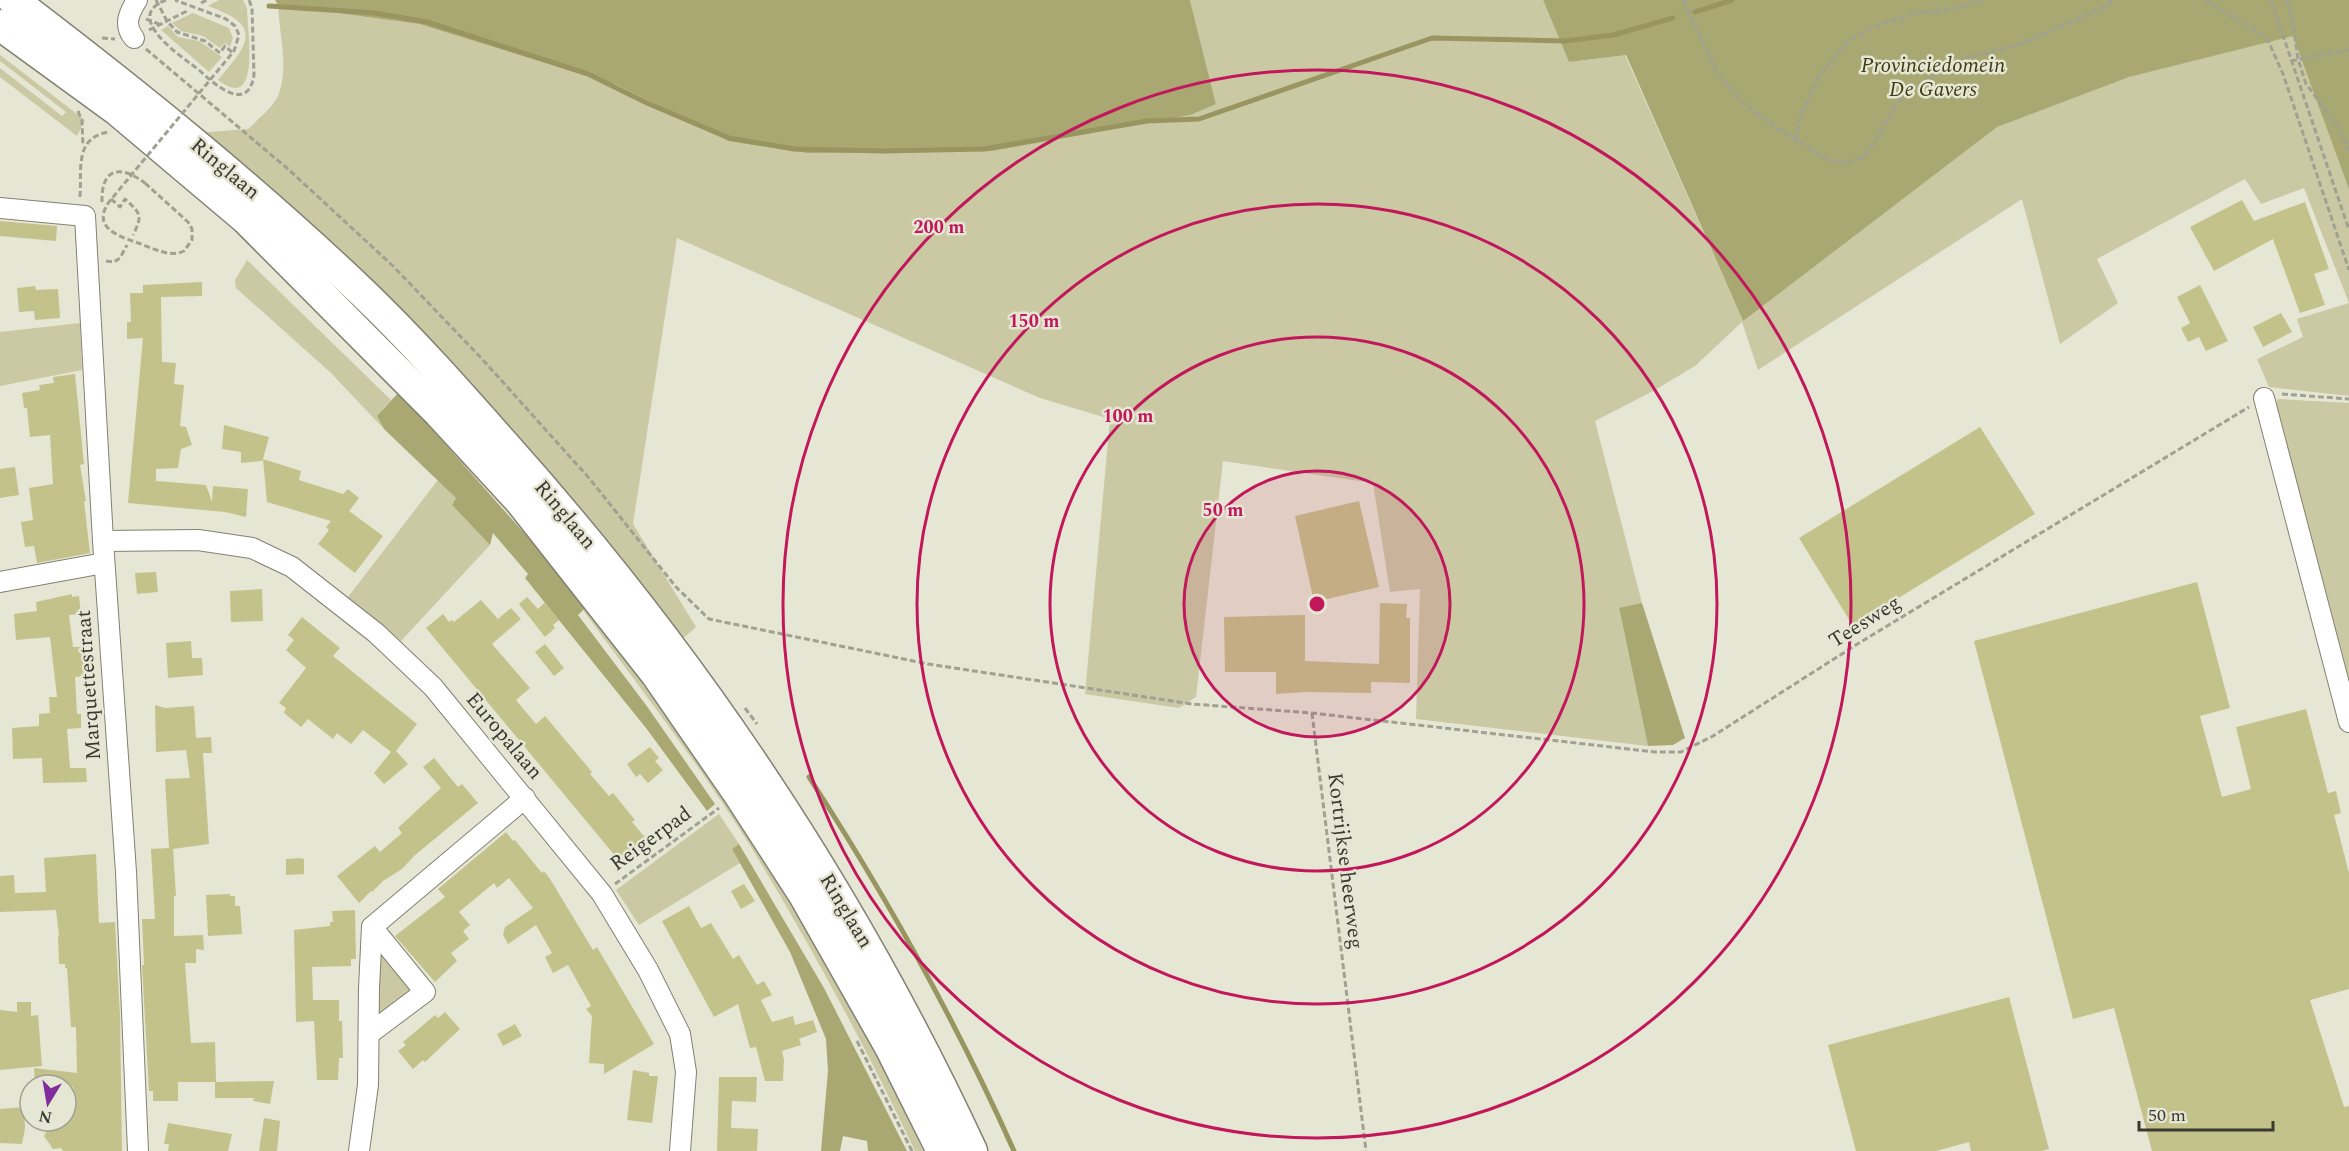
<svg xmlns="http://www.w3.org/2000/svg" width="2349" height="1151" font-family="Spectral,serif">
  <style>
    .green { fill: #cac9a4 }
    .forest { fill: #aaa872 }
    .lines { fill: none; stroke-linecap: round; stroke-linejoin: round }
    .stream { stroke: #989560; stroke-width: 5 }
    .building { fill: #c4c28b }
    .minor-casing { stroke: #828172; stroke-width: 22 }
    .primary-casing { stroke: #828172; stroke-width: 33 }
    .path { stroke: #a0a093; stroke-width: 3; stroke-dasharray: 6 3; stroke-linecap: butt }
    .minor { stroke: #fff; stroke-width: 20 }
    .primary { stroke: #fff; stroke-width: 30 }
    .path-bridge { stroke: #a0a093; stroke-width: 3; stroke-dasharray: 6 3; stroke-linecap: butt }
    .ring { fill: none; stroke: #c2185b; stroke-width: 3 }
    .labels { text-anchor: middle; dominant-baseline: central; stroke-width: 5; stroke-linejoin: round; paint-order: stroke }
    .park-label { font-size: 21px; font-style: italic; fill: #3d3b0f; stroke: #e6e6d4 }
    .street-label { font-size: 21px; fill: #393932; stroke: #e6e6d4 }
    .centre { fill: #c2185b; stroke: #e6e6d4; stroke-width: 3 }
    .ring-label { font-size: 18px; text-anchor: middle; font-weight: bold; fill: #c2185b; stroke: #e6e6d4; stroke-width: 5; stroke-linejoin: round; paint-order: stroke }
  </style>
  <rect width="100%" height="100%" fill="#e6e6d4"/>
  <g class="green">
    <path d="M219,0H243L247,8C247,29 262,114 218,80C249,43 264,26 208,6Z"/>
    <path d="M1190,0H1543L1569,62L1625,55L1743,321L1823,0H2349V396L2269,387L2257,359L2303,337L2297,319L2349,303L2304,188L2261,204L2245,179L2097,259L2118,303L2060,344L2022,199L1758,370L1742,322L1695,366L1655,390L1595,421L1642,603L1619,609L1648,746L1416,719L1420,589L1390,592L1373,483L1223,461L1196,697L1179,708L1085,694L1110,419L1040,398L677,238L633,524L696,627L679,642L197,133L248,129C257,120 271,109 277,98C290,71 279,33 278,5L419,24L617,85L728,141L1216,104Z"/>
    <path d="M193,13L229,28L233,38L230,47L225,43L220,48L203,36L181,31L172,23Z"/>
    <path d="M168,26L178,37L199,41L222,57L209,72L161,30Z"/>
    <path d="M0,55L85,120L77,136L0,77V68L62,116L66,112L0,61Z"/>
    <path d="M247,260L391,400L377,416L384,429L331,373L236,288L235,280Z"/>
    <path d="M80,323L82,370L0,386V332Z"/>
    <path d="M2278,399L2349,403V685L2275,404Z"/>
    <path d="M438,480L456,498L452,505L490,545L401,641L348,597Z"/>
    <path d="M588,605L696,753L797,912L883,1065L923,1151H915C866,1047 811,946 751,847C700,765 640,688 583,610Z"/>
    <path d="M719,814L739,844L732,849L740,863L639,925L616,890Z"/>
    <path d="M376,949L380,950L413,993L378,1020Z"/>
  </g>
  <g class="forest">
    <path d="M275,0H1190L1216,104L1190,115L992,151L808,153L728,141L617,85L419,24L278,5Z"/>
    <path d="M1543,0H2349V189L2293,36L2129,77L1997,127L1743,321L1626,55L1569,62Z"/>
    <path d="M399,392L588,605L578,615L646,705L715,804L707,811L646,728L525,578L528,574L493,533L490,545L452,505L456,498L384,429L377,416Z"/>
    <path d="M1642,603L1685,738L1673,745L1648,746L1619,608Z"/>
    <path d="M739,844L824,988L907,1151H868L867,1141L843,1136L840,1151H821L828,1071L826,1039L790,952L732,849Z"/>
  </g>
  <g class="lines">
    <g class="stream">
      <path d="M269,6L375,13L427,22L588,74L647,103L729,138L794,149L883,151L984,149L1147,121L1199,119L1432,38L1565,41L1613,35L1673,18"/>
      <path d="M1695,12L1732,0"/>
      <path d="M809,777C886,896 956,1021 1014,1151"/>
    </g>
  </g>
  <g class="building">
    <path d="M2242,200L2254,221L2305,202L2329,269L2314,274L2325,305L2300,313L2273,239L2214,271L2190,227Z"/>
    <path d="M0,221L57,226L56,241L0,236Z"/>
    <path d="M202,282V296L161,297L162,362L176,363L174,384L184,385L180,426L186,427L192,445L181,449L178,468L156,469V481L206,485L212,502L213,486L248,489L246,517L225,512L128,503L143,338L127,339V322H131L130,293H143V285Z"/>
    <path d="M2200,285L2228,341L2206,351L2199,337L2188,342L2181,328L2190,323L2177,297Z"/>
    <path d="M35,286L36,290L58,289L60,318L35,320L34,311L19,312L17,288Z"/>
    <path d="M2281,313L2292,332L2263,347L2253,327Z"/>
    <path d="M75,374L84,464L80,465L86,501H84L90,553L37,563L34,546L25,547L21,522L33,520L29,488L53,484L50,435L30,437L27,408H24L22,393L40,390L39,385L54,383L53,377Z"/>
    <path d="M224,425L269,437L263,459L301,471L299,480L343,494L348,489L359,498L349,511L383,536L355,573L318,544L329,530L326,527L331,521L267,502L263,459L262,461L241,463V452L222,449Z"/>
    <path d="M1980,427L2035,514L1853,626L1799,538Z"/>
    <path d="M15,467L19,495L0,498V469Z"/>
    <path d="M1359,501L1379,587L1314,602L1295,516Z"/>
    <path d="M156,572L158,592L137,594L135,573Z"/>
    <path d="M2197,582L2230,708L2200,716L2222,797L2251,789L2236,727L2306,709L2328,793L2336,791L2341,813L2334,815L2349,873V989L2310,1000L2344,1107L2349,1106V1151H2152L2114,1008L2073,1019L1974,641Z"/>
    <path d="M262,589L263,621L231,622L230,591Z"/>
    <path d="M72,594V597L79,596L81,614L69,615L73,647H84L86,676L75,677L77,714H81V728L67,729L70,768H86L87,782L43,783L42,758L13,759L12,728L39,726V714L50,713L49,697H57L50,637L16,640L14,614L37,611L36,602Z"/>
    <path d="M527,597L538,609L545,602L559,620L553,625L555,628L545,637L519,604Z"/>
    <path d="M481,600L498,619L511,608L521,619L492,644L530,688L516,700L536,724L545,716L592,772L590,774L609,796L613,793L635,820L632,822L648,841L621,863L426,628L443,614L449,622L452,620L454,622Z"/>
    <path d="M1380,603L1407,604L1406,618H1410V683L1371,682V693L1306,692L1276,694V672H1225L1224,617L1305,615V661L1379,664Z"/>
    <path d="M302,617L340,648L333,656L417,724L396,751L408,764L384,784L374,773L391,752L363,730L351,744L337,733L333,739L308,719L301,727L284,713L286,708L279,703L306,668L286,650L294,640L288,635Z"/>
    <path d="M191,641L192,658H202L203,675L168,678L166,643Z"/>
    <path d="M545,644L564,668L554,676L535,652Z"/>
    <path d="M155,705L165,708L194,706L196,738L211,737L212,753H203L209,844L173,849L176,896H174V936L203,935L204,950L196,949V963H185L191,1043L215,1042L216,1082H178V1101H153V1091H149L142,965H144L142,919H155L151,849L169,848L165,779L190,778L186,750L156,752Z"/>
    <path d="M650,747L659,758L655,761L663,770L648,783L640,774L636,777L627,764Z"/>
    <path d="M434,758L458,787L462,784L478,803L414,856L402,869L383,881L372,892L371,891L359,903L337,876L375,846L380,852L402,833L398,828L441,788L423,767Z"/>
    <path d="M506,832L513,841L515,840L542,873L544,871L550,879L593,950L597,947L654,1044L604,1074V1064L589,1063L592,1016L586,1009L591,1006L568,965L553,973L545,957L552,953L536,925L508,944L503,935L505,927L533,908L509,878L497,888L494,883L459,912L470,925L463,931L469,939L451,953L457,961L435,982L395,936L445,897L438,889Z"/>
    <path d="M96,854L99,923L115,922L120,1016L122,1151H63L61,1148L53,1149L44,1136L53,1121H70L73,1087L35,1081L34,1068L77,1073L76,1027H71L67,968H65V964H59L58,936L59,935L56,910L0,912V876L14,875L15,893L46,892L44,858Z"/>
    <path d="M300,858L304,859V874L286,875V859Z"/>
    <path d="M744,884L755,901L741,909L731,891Z"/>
    <path d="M230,894V896H235V906H240L242,934L208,936L206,895Z"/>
    <path d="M689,906L701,928L711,923L733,959L739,955L757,985L764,981L772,995L761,1000L772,1022L793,1016L795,1025L813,1020L817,1032L799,1039L801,1045L782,1051L784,1060L783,1081H765L756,1047L750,1048L738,1004L714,1017L662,921Z"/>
    <path d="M355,910L356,959H351V966L312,967L313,1000H339V1021H342L343,1058H339L338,1080H317L314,1021L296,1022L294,930L330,926V922H333L332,911Z"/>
    <path d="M2009,997L2049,1149L2042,1151H1971L1969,1142L1936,1151H1856L1828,1045Z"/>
    <path d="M17,1002H31V1016L38,1015L42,1066L0,1070V1010L17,1012Z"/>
    <path d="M445,1012L460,1029L425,1062L423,1060L413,1069L398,1051L406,1045L403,1042L435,1015L438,1018Z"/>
    <path d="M515,1024L522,1036L503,1046L497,1034Z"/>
    <path d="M633,1070L649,1073V1076H658L652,1123L627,1120Z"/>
    <path d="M719,1077H757L756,1102L732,1101L731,1128L758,1129L757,1151H717Z"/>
    <path d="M274,1081L270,1104L253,1101L254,1098H215V1082Z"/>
    <path d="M24,1107L25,1128L22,1144L0,1143V1109Z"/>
    <path d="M264,1118L280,1121L277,1151H259Z"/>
    <path d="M168,1123L232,1134L228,1151H168L169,1144H164Z"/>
  </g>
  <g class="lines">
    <g class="minor-casing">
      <g id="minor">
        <path d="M134,38C123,25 129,13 137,0"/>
        <path d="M0,208L85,216L103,541L126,872L138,1151"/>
        <path d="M2264,398L2349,722"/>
        <path d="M103,541L198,540L252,548L292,567L376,633L433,687L602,894L648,970L680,1034L686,1072L680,1151"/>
        <path d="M0,582L104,563"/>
        <path d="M369,1034L425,992L372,927"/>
        <path d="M359,1151L368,1085L369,988L372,927L525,798"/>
      </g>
    </g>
    <g class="primary-casing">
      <g id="primary">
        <path d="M13,0C134,92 252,187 363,293C412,340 458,392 503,443C693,655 852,893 972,1151"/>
        <path d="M0,25L118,111L246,219L439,413L520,501L656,674L740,796L804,895L890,1047L942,1151"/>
      </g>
    </g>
    <g class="path">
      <path d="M156,0L167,21L177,32L205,41L220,53L225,46L233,53"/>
      <path d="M1683,0L1718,73L1740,100L1777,128L1826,159L1843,163L1865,157L1898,102L1914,88L1964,58L2018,45L2105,7L2112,0"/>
      <path d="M2205,0L2267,38L2283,74L2349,270"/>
      <path d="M2271,0L2349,230"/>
      <path d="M2287,0L2293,23L2298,59L2306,84L2339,128L2349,151"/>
      <path d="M201,3L207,0"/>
      <path d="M146,19L159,24"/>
      <path d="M149,30L187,11"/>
      <path d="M102,38L115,39"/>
      <path d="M146,49L288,169L393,266L483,360L589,478L676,587L709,619L928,664L1192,704L1312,713L1655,752H1681L1713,736L1859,643L2249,407"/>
      <path d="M2291,61L2349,50"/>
      <path d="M199,70C213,83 248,115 254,75L252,8L249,0"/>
      <path d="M78,111L82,121L83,146"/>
      <path d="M1796,140L1800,117L1819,76L1849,40L1880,24L1916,13L1953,9L1983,0"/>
      <path d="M80,197C82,170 74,138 108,132"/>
      <path d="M111,199L120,207L125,199C141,214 143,215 133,235"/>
      <path d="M102,202C101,167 121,165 145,183"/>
      <path d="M106,261L114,262L120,258L127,245"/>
      <path d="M2282,394L2349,399"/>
      <path d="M745,708L757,724"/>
      <path d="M1312,713L1366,1151"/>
      <path d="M615,884L719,808"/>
      <path d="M857,1041L912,1151"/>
    </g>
    <use href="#minor" class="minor"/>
    <use href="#primary" class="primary"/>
    <g class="path-bridge">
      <path d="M166,0C121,17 182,57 199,70"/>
      <path d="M145,183L188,222L192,229V240L184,251C169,258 153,248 138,243C119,236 91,228 109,202L234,51L239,35L235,26L226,19L175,0"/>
    </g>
  </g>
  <circle cx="1317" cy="604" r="133" fill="#c2185b" fill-opacity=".12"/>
  <g class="ring">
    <circle cx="1317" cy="604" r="133"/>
    <circle cx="1317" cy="604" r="267"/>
    <circle cx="1317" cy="604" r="400"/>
    <circle cx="1317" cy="604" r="534"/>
  </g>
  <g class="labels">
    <g class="park-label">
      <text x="1933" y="66">Provinciedomein<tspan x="1933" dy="24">De Gavers</tspan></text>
    </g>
    <g class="street-label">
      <text transform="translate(225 169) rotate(40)">Ringlaan</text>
      <text transform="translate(565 515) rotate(50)">Ringlaan</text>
      <text transform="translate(1865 622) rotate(-32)">Teesweg</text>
      <text transform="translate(89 685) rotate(-94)">Marquettestraat</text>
      <text transform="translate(504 736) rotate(50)">Europalaan</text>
      <text transform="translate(651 839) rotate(-36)">Reigerpad</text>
      <text transform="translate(1345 861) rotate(83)">Kortrijkse heerweg</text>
      <text transform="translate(846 911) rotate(59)">Ringlaan</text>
    </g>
  </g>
  <circle cx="1317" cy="604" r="9" class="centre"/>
  <g class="ring-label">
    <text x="939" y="233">200 m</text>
    <text x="1034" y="327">150 m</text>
    <text x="1128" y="422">100 m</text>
    <text x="1223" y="516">50 m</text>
  </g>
  <g transform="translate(48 1103) rotate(191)"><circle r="28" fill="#e6e6d4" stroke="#a1a193" stroke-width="1.5"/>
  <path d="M0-4.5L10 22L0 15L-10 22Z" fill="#802d9d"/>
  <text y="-9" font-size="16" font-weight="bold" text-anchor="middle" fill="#393932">N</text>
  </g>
  <path d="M2139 1121v9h134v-9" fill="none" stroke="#393932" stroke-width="3"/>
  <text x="2148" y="1121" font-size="18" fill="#393932" stroke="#e6e6d4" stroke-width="4.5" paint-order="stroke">50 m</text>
</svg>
